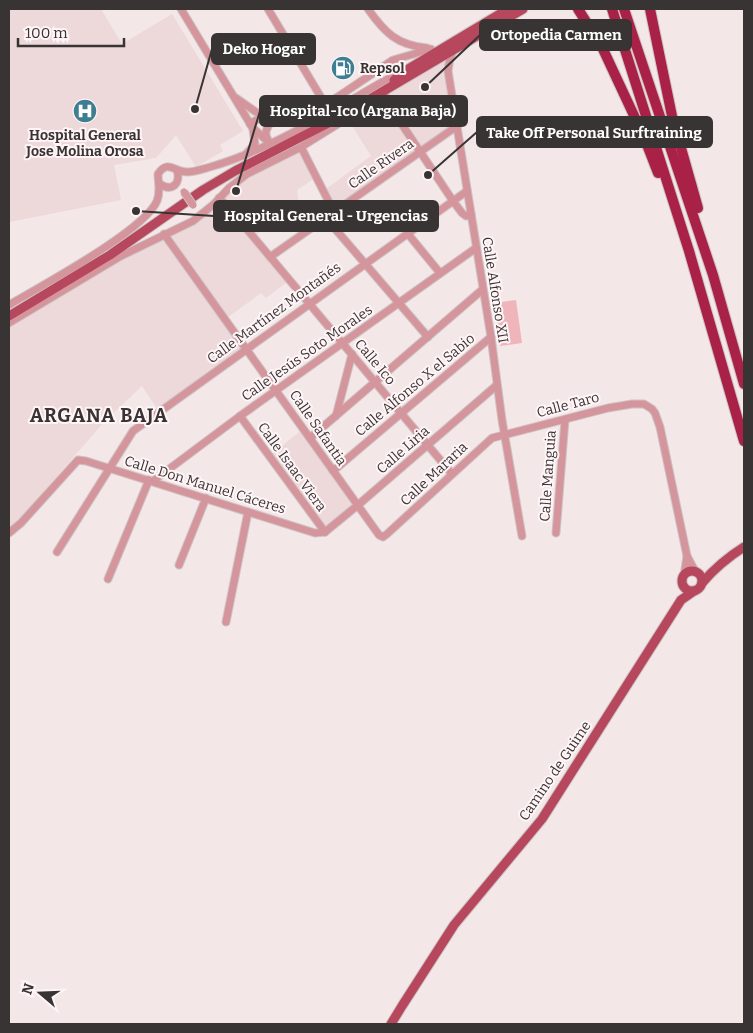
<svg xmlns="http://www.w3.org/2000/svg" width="753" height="1033" font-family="Bitter,serif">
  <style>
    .built { fill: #edd8da }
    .green { fill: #efb5bb }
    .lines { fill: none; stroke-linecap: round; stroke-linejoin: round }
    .minor-casing { stroke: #cec3c4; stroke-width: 9 }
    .major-casing { stroke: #cec3c4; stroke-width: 11 }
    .highway-casing { stroke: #cec3c4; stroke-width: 12 }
    .minor { stroke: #d5959d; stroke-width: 7 }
    .major { stroke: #b7475d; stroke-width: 9 }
    .highway { stroke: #a92146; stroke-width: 10 }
    .minor-bridge-casing { stroke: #cec3c4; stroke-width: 9; stroke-linecap: butt }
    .minor-bridge { stroke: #d5959d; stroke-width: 7 }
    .labels { text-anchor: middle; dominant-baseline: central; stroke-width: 4; stroke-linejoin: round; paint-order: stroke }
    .poi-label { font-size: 14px; font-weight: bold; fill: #393434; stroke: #fff5f6; text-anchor: start }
    .street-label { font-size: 14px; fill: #393434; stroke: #fff5f6 }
    .district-label { font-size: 19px; font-weight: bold; letter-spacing: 1px; fill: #393434; stroke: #fff5f6 }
    .leader { fill: none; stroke: #393434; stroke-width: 2 }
    .callout-dot { fill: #393434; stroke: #fff5f6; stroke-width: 2 }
    .callout { fill: #393434; stroke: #393434; stroke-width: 2 }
    .callout-label { font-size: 15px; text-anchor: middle; font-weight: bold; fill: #fff }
  </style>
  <rect width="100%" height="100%" fill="#f3e7e8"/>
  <g class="built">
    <path d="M9,9H101L122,44L172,14L243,131L220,145L223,151L196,167L176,135L156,158L114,165L121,200L9,222Z"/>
    <path d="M443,58L447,69L454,125L334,210L326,189L371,156L349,121Z"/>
    <path d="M300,149L315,178L297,190L299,204L252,238L287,282L266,298L261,293L224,320L244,348L158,410L142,386L104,422L17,522L9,527V325L106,268L208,211L229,190L247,177Z"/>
    <path d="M302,430L356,505L325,530L270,455Z"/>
  </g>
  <path class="green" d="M516,300L522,343L500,346L494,303Z"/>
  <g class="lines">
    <g class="minor-casing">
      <g id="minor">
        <path d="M181,9L252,127L266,140"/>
        <path d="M268,9L325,104"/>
        <path d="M368,9C385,33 397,45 427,48"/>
        <path d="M454,49L450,58L448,71L491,337L502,420L522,536"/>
        <path d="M385,95L387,102L453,201L462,213L466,216L471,214"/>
        <path d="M236,98L256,112L268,116"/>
        <path d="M250,124C263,113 277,121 292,118C299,116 305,113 311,111"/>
        <path d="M268,140C264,133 266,130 270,123L303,120L393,60L431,49"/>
        <path d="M301,147L334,212L331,224L428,337"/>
        <path d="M247,153L255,144L253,129"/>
        <path d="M160,184C172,192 181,184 177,170"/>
        <path d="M219,198L230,209L452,474"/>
        <path d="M164,234L379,535L383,537L387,534L492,438L608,408L632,404H644L652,409L655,413L660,427L687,556L695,571"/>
        <path d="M408,234L440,273"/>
        <path d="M270,257L457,126"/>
        <path d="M9,305C41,286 144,231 157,201C161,191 158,183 158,174C168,159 174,172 187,172C195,172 203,169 210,167C259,153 304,127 348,102C364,93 380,82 398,74"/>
        <path d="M9,323L121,256L193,221L214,204L229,188L247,174L301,147L383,96"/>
        <path d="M240,416L325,532"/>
        <path d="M336,416L352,354"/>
        <path d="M310,438L482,290"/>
        <path d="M333,471L491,337"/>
        <path d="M153,481L240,416L476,248"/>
        <path d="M325,532L358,505L497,385"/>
        <path d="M9,533L21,523L78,460L86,461L315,533L325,532"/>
        <path d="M556,533L565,420"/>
        <path d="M57,552L133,431L467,191"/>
        <path d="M179,565L206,498"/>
        <path d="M684,576L687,556"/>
        <path d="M108,579L149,480"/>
        <path d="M226,622L248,512"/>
      </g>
    </g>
    <g class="major-casing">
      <g id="major">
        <path d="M394,80L403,72L508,9"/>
        <path d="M9,316L110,255L203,190L235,171L336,119L523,9"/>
        <circle cx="692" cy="581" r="10"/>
        <path d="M702,583C714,569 728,557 744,547"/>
        <path d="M391,1024L402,1006L454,925L542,819L681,600L694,591"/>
      </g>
    </g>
    <g class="highway-casing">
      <g id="highway">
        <path d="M578,9L602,47L644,137L658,173"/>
        <path d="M612,9L689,251L744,441"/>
        <path d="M624,9L713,275L744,384"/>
        <path d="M650,9L672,116L698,208"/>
      </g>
    </g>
    <use href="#minor" class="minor"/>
    <use href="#major" class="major"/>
    <use href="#highway" class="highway"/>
    <g class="minor-bridge-casing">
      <path id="minor-bridge" d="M184,192L193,205"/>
    </g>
    <use href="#minor-bridge" class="minor-bridge"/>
  </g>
  <defs>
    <g id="fuel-disc" transform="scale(1.25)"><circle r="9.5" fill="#3e7e92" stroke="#fff5f6"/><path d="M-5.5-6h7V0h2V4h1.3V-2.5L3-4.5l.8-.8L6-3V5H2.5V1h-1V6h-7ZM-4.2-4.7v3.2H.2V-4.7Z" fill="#fff"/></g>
    <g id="hospital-disc" transform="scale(1.25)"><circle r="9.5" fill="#3e7e92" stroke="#fff5f6"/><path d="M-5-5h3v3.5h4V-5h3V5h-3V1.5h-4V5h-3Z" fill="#fff"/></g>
  </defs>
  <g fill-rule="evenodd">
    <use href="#fuel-disc" x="343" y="68"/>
    <use href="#hospital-disc" x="85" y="111"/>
  </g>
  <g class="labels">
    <g class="poi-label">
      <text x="360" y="68">Repsol</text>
      <text x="85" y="135" text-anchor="middle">Hospital General<tspan x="85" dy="16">Jose Molina Orosa</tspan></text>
    </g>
    <g class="street-label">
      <text transform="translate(381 164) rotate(-35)">Calle Rivera</text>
      <text transform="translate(495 290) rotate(81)">Calle Alfonso XII</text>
      <text transform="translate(274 313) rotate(-36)">Calle Martínez Montañés</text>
      <text transform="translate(307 353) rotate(-35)">Calle Jesús Soto Morales</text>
      <text transform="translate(375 362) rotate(50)">Calle Ico</text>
      <text transform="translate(415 385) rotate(-40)">Calle Alfonso X el Sabio</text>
      <text transform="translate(568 405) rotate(-15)">Calle Taro</text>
      <text transform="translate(318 428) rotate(55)">Calle Safantia</text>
      <text transform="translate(403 450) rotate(-41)">Calle Liria</text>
      <text transform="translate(292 467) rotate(54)">Calle Isaac Viera</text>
      <text transform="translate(434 474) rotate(-43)">Calle Mararia</text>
      <text transform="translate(548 476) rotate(-86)">Calle Manguia</text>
      <text transform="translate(205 485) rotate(17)">Calle Don Manuel Cáceres</text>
      <text transform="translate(555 771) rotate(-56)">Camino de Guime</text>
    </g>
    <g class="district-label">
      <text x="99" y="415">ARGANA BAJA</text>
    </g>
  </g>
  <path class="leader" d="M425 87L480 35M195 109L212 49M236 191L260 111M428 175L477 132M136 211L214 216"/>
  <g class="callout-dot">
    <circle cx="425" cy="87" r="5"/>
    <circle cx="195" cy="109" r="5"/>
    <circle cx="236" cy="191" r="5"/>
    <circle cx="428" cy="175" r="5"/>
    <circle cx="136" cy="211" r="5"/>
  </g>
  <g class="callout">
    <rect x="480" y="20" width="151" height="30" rx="5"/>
    <rect x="212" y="34" width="103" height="30" rx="5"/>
    <rect x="260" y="96" width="207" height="30" rx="5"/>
    <rect x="477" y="117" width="235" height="30" rx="5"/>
    <rect x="214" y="201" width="224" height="30" rx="5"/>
  </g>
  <g class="callout-label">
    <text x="556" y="40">Ortopedia Carmen</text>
    <text x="264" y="54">Deko Hogar</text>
    <text x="363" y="116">Hospital-Ico (Argana Baja)</text>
    <text x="594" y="138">Take Off Personal Surftraining</text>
    <text x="326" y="221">Hospital General - Urgencias</text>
  </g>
  <rect width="753" height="1033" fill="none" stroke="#393434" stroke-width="20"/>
  <g transform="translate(40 993) rotate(289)" stroke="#fff5f6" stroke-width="4" paint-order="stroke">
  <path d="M0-4L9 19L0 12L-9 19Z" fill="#393434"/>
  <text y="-8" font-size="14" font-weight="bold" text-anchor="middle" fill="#393434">N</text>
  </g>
  <path d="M18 38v8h106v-8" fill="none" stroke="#393434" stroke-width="2.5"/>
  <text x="25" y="38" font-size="15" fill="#393434" stroke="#fff5f6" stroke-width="4" paint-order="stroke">100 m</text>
</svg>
